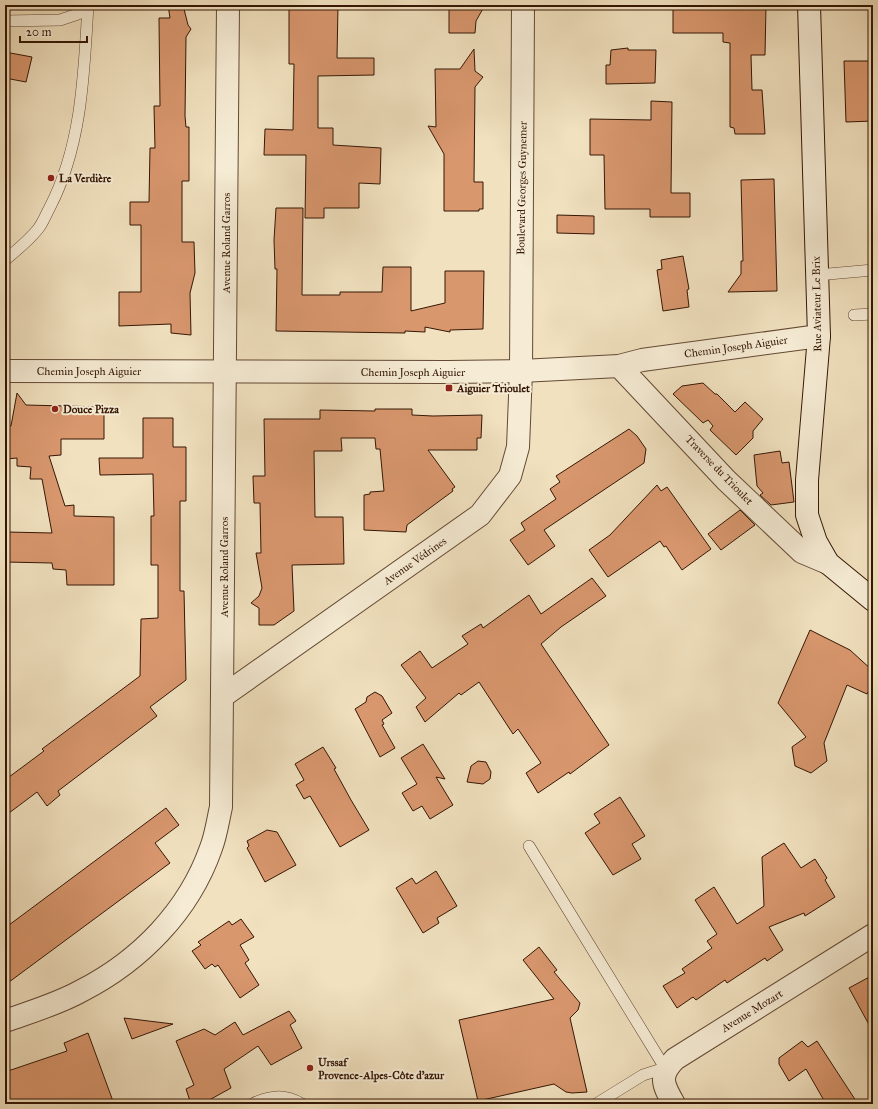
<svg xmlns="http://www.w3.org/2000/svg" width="878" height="1109" font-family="'IM FELL Great Primer',serif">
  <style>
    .building { fill: #d9976e; stroke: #341604 }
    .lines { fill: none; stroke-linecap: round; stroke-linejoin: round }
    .service-casing { stroke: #634933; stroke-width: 12 }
    .minor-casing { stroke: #634933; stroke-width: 24 }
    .secondary-casing { stroke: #341604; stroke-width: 24 }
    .service { stroke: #f6ecd5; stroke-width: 11 }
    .minor { stroke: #f6ecd5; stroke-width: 22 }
    .secondary { stroke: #f6ecd5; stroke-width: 22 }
    .poi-dot { fill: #8f2418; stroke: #f6ecd5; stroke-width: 1.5 }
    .labels { text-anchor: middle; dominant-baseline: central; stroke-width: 4; stroke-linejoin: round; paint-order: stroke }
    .poi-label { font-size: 11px; font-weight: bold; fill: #341604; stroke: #f6ecd5; text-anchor: start }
    .street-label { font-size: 11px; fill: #341604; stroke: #f6ecd5 }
  </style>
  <rect width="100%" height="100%" fill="#f1e1bf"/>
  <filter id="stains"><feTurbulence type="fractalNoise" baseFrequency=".005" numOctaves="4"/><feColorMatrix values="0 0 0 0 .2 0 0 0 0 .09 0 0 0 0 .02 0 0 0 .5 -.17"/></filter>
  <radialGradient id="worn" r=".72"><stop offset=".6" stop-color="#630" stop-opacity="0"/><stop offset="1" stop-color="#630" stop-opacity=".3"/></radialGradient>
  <g class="building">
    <path d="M168,5H183L188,25L191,29L186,37L185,116L186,127H189V181H182V242H194L195,273L190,293L191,335L171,333V324L119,326V292H141V225H130V202H149L150,148H155L154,106H160L159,18H170Z"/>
    <path d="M289,5H338L337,58H374V75L318,76V128H333V145L381,148L380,184L359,183V208H324V218H305L306,155H264L265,129L293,130L294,64H289Z"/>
    <path d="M449,5H485L476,21L475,33H449Z"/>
    <path d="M673,5H766L765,55H751L752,90H762L765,134H735L734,128L730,127V43L723,42V33H673Z"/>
    <path d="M628,48V50H656L655,83L606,84V65H610L611,50Z"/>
    <path d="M474,49L475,71L483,77L475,87L474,182H483V209H479V211H444V154L428,126L436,127L435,69H460Z"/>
    <path d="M5,52L32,57L26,82L5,78Z"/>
    <path d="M844,61H869L870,95H873V121L846,122Z"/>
    <path d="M651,101L672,102L671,193H690V217H650V209H605L604,155H590V119L651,120Z"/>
    <path d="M774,179L777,291L728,292L741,274V261H743L741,180Z"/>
    <path d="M276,208H303L302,295H340V292H382L383,267H411V311L445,303V271H484L483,329L450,330V332L425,327V332L405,331V333L276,331L277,269H275L274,240Z"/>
    <path d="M557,215L594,216V234L557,233Z"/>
    <path d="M683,256L689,289L687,290L689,307L663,311L657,270L662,269L661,260Z"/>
    <path d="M703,383L715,394H717L735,412L745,402L763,419L753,431V438L736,455L710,430L713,426L708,420L703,423L673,394L682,386Z"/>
    <path d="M17,393L26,405L104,407V439H61V455L49,456L65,506L74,505V516L114,517V585H67L66,570L53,569L52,563L5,562L7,532L52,533L42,479H30L31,467L17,466V458L6,459L5,425L11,426Z"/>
    <path d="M375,409H412V415L433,416L482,415L481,438H477V450H428L455,487L452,489L453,491L407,525L406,532L364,530V495L370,494V492L384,491L380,449H376L375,438H341L342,451H314L315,517H343L344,564L292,565L294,611L274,625H259V608L251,603L259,596L262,588L256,553H261L260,503H254L253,476H265L264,419H320V410L375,411Z"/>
    <path d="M143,418H173V447H186V501H180V591H184L186,680L150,707L157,716L58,791L60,795L47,806L37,792L5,816V780L44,751L42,749L140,676L141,619L158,618V565H151V516H154L153,474L100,475L99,458H143Z"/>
    <path d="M629,429L637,436L646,449L644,463L544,530L555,546L528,565L510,540L525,530L521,523L556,499L550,489L560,482L556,476Z"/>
    <path d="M780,451L782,463L789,462L794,502L771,505L760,495L763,493L757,486L754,455Z"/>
    <path d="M657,485L661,491L667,487L711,549L682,570L666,546L664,547L660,541L608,577L589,550L610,535Z"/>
    <path d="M740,510L755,525L721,550L708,534Z"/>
    <path d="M592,578L606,596L561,627L541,644L609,745L570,774L569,772L538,793L526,773L541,763L518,729L513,734L479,682L461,695L459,693L425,722L416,707L426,698L401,665L420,651L432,668L468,644L462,636L481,624L483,628L529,595L541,614Z"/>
    <path d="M810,630L850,650L873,671V683L867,694L847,685L824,743L827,761L811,773L795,766L792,747L806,737L778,703Z"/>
    <path d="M375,692L382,696L392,713L382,720L384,724L382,725L395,748L380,757L355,709L366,702L367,697Z"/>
    <path d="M423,744L445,779L436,777L453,805L430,819L422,806L413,811L402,793L417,784L401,758Z"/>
    <path d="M323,747L336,768L334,769L351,800L369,830L340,847L310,796L304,799L296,785L304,780L295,764Z"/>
    <path d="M478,761L486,762L491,772L490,779L483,784L467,782L471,766Z"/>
    <path d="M620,797L645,836L632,844L641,859L613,875L585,833L600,823L594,814Z"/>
    <path d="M166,808L179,825L155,843L170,863L5,985V928Z"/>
    <path d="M267,830L277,832L296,865L265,882L247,848L249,846L247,841Z"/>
    <path d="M784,843L801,868L815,859L827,878L825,880L835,897L805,916L804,913L769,927L783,950L767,961L765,958L727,983L725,980L696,1000L693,997L677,1008L663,986L685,973L682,969L712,948L707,941L717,934L695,900L714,887L737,924L764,906L762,857Z"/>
    <path d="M436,871L457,906L437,918L439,923L423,933L396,888L412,878L416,884Z"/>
    <path d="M241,919L254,937L240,945L249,960L245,963L259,985L240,998L218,965L215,967L212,964L205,969L192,951L201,945L198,942L229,921L232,925Z"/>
    <path d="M539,947L557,970L554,972L580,1003L578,1010L570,1018L587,1092L572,1093L566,1092L554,1084L478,1101L459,1020L554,999L523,960Z"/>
    <path d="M873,975V1032L849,988Z"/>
    <path d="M289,1011L296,1021L290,1025L302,1048L271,1065L258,1046L224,1069L231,1088L202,1104H191L186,1089L194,1085L176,1041L204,1029L215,1035L235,1022L243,1035Z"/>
    <path d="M124,1018L173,1024L132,1039Z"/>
    <path d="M88,1033L114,1104H5V1072L67,1051L64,1043Z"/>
    <path d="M802,1041L808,1047L817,1041L858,1104H826L806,1069L789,1081L779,1064V1058Z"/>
  </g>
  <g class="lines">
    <g class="service-casing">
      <g id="service">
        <path d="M5,21L60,20L78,14L87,5"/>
        <path d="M5,260C16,251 29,240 38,229C43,223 46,214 50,207C82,145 84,73 88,5"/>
        <path d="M817,275L873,270"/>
        <path d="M854,315L873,314"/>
        <path d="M529,846L665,1068L643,1075L596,1104"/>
        <path d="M252,1104C270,1095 285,1094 302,1104"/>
      </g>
    </g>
    <g class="minor-casing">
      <g id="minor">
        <path d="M619,366L726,480L802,552L828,563"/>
        <path d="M5,371L447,372L521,371L619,366L642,360L819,336"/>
        <path d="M223,696L480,515L510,476L518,447L521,371L523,5"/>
        <path d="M5,1021C30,1012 58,1004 81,991C140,961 189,911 211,848C216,835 218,820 221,807L228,5"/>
        <path d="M674,1104C663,1085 658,1076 675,1059L873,935"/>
      </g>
    </g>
    <g class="secondary-casing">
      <path id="secondary" d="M809,5L819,336L807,480V515L816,542L828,563L873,600"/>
    </g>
    <use href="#service" class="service"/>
    <use href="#minor" class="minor"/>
    <use href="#secondary" class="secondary"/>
  </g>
  <g class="poi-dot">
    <circle cx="51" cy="178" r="4"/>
    <rect x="445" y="384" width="8" height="8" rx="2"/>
    <circle cx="55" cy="409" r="4"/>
    <circle cx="310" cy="1068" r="4"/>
  </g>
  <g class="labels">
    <g class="poi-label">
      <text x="59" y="178">La Verdière</text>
      <text x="457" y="388">Aiguier Trioulet</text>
      <text x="63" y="409">Douce Pizza</text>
      <text x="318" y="1062">Urssaf<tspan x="318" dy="13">Provence-Alpes-Côte d'azur</tspan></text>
    </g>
    <g class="street-label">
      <text transform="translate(522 188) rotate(-89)">Boulevard Georges Guynemer</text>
      <text transform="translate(226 243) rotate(-90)">Avenue Roland Garros</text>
      <text transform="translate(817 304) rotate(-91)">Rue Aviateur Le Brix</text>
      <text transform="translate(736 347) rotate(-8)">Chemin Joseph Aiguier</text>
      <text x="89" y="371">Chemin Joseph Aiguier</text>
      <text x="413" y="372">Chemin Joseph Aiguier</text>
      <text transform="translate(719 470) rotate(46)">Traverse du Trioulet</text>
      <text transform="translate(415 561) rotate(-35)">Avenue Védrines</text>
      <text transform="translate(224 567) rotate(-90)">Avenue Roland Garros</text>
      <text transform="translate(752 1011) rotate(-32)">Avenue Mozart</text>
    </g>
  </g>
  <rect width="878" height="1109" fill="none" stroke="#f1e1bf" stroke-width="20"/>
  <rect x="6" y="6" width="866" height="1097" fill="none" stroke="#341604" stroke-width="2"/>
  <rect x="10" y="10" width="858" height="1089" fill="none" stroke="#341604"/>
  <path d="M20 36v6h67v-6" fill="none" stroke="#341604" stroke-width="2"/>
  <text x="26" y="36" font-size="12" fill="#341604" stroke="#f6ecd5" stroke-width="3" paint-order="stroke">20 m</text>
  <rect width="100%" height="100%" filter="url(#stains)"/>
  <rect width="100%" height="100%" fill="url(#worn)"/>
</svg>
